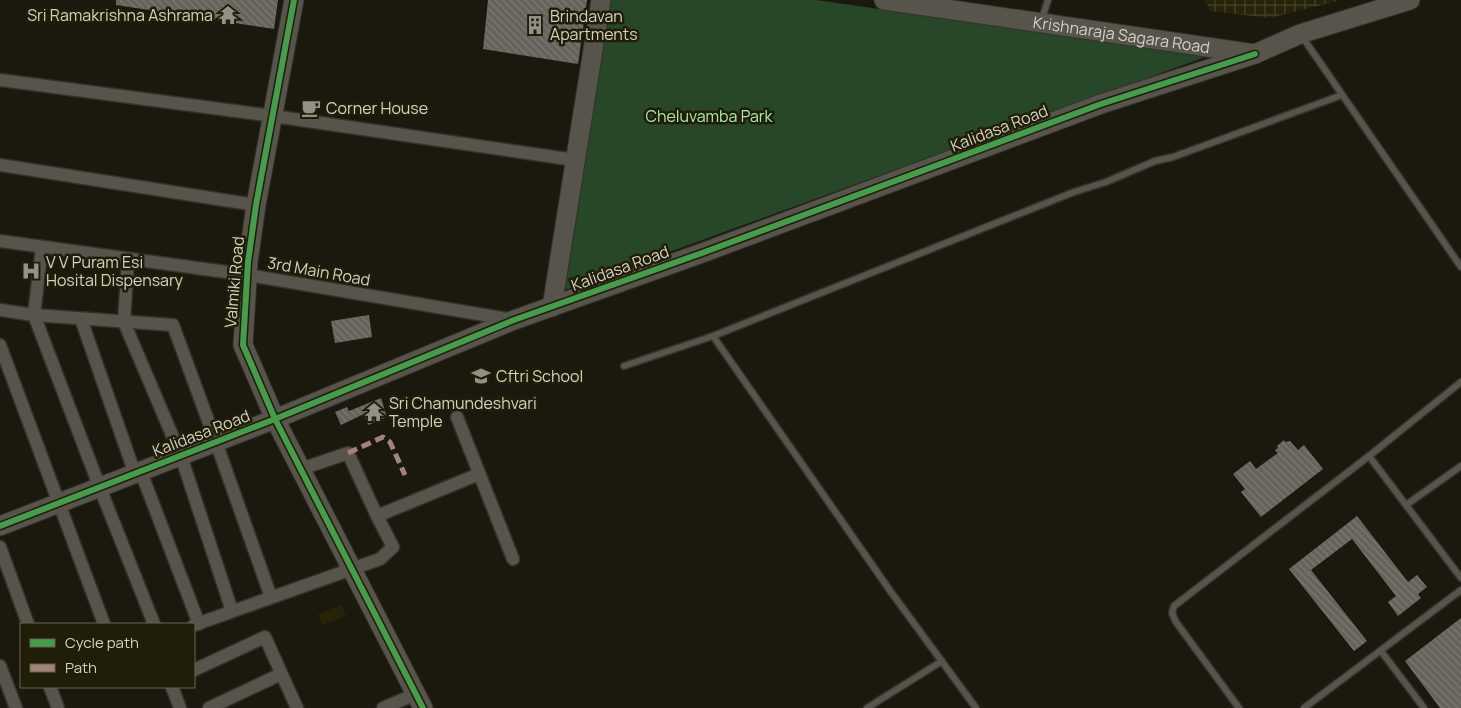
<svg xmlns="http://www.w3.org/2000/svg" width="1461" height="708" font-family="Manrope,sans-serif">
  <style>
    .built { fill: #272309 }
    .industrial { fill: url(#industrial-grid) }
    .green { fill: #274728 }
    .building { fill: url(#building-back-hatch) }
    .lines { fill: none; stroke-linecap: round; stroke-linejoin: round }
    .lane-casing { stroke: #33322a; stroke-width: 9 }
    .street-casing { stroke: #33322a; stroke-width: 15 }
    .secondary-casing { stroke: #33322a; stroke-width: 21 }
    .lane { stroke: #56544b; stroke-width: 6 }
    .street { stroke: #56544b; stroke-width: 12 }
    .secondary { stroke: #56544b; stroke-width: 19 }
    .quiet { stroke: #a18479; stroke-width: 5; stroke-dasharray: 10 5; stroke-linecap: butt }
    .cycleway-casing { stroke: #201d09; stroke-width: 9 }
    .cycleway { stroke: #469c4c; stroke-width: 6 }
    .labels { text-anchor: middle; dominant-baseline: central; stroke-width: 5; stroke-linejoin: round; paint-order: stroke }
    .poi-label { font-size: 16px; fill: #d4d2c5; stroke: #201d09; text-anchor: start }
    .street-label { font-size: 16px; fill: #d4d2c5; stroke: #201d09 }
    .park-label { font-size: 16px; fill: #a8ecac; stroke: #201d09 }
  </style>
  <defs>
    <pattern id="industrial-grid" width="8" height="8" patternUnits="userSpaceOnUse" patternTransform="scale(1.25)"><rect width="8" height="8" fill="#272309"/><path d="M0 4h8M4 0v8" fill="none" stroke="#45422b"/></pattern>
    <pattern id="building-back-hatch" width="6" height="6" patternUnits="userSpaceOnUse" patternTransform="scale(1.25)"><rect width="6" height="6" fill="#67625c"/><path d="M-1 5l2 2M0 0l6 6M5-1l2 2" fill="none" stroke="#7c7872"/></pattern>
  </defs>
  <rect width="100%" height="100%" fill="#1b190e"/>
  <path class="built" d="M341,605L346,616L322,625L318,614Z"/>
  <path class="industrial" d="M1205,0H1341L1270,18L1210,11Z"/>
  <path class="green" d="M611,0H816L1208,56L565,290Z"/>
  <g class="building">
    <path d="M116,0H278L274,29L116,5Z"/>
    <path d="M488,0H587L578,64L483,49Z"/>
    <path d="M369,315L372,337L335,343L331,321Z"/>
    <path d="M381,398L387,417L368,425L364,414L341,425L335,412L347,407L349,411Z"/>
    <path d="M1284,440L1285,442L1290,441L1298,450L1304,445L1323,469L1261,517L1241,492L1245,489L1233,474L1250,461L1256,469L1278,453L1275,450L1278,448L1277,446Z"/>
    <path d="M1357,516L1408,582L1417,575L1427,587L1418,594L1421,598L1398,616L1388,602L1396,596L1352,539L1311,570L1367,641L1354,651L1289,569Z"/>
    <path d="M1461,618V708H1440L1405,661Z"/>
  </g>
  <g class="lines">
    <g class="lane-casing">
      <g id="lane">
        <path d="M1041,22L1048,0"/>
        <path d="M1301,35L1461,267"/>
        <path d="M713,336L891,592L976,708"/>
        <path d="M624,366L713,336L1074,192L1106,182L1155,161L1173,157L1342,95"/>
        <path d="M1369,456L1461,578"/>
        <path d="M1406,505L1461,466"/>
        <path d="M1381,651L1424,708"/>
        <path d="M867,708L942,661"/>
        <path d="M1239,708L1176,622L1172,613L1174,606L1369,456L1461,382"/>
        <path d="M1304,708L1461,590"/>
      </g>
    </g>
    <g class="street-casing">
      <g id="street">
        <path d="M0,80L273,116L575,160"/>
        <path d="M0,165L256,205"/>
        <path d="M0,241L248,275L514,320"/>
        <path d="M42,247L34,315L100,488L154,624"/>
        <path d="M128,259L124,322L181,456L232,611"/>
        <path d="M0,310L34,315L173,325L216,442L271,597"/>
        <path d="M81,319L135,474"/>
        <path d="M0,345L104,624"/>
        <path d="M457,417L513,559"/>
        <path d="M301,469L348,453L377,516"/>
        <path d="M141,472L199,624"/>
        <path d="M0,547L28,624"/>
        <path d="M194,625L380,559L393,547L377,516L479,474"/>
        <path d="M0,666L16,708"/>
        <path d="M194,670L265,637L297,708"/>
        <path d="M50,687L58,708"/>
        <path d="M172,687L180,708"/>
        <path d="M209,708L281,674"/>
        <path d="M383,708L416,694"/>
      </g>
    </g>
    <g class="secondary-casing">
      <g id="secondary">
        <path d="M294,0L256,205L248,262L243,345L275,419L423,708"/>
        <path id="s1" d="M884,0L1255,54L1300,34L1410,0"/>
        <path d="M552,307L601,0"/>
        <path d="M0,526L275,419L514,320L702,253L1101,104L1255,54"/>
      </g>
    </g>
    <use href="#lane" class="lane"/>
    <use href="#street" class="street"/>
    <use href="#secondary" class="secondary"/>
    <path class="quiet" d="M348,453L383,437L390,442L405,475"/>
    <g class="cycleway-casing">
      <g id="cycleway">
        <path d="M294,0L256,205L248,262L243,345L275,419L423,708"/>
        <path d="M0,526L275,419L514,320L702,253L1101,104L1255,54"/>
      </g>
    </g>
    <use href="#cycleway" class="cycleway"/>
  </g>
  <defs>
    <g id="temple-bare" transform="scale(1.5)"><path d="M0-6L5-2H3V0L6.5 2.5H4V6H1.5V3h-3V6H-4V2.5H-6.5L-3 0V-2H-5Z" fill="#939185" stroke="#201d09" stroke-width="2.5" paint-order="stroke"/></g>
    <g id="building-bare" transform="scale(1.5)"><path d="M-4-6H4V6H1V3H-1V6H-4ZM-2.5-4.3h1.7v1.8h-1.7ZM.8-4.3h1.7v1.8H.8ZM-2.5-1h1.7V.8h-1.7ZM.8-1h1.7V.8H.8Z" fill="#939185" stroke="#201d09" stroke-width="2.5" paint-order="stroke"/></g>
    <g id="cafe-bare" transform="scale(1.5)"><path d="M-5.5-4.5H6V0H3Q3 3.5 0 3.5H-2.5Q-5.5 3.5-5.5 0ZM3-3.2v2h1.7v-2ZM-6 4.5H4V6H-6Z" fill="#939185" stroke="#201d09" stroke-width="2.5" paint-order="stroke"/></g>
    <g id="hospital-bare" transform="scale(1.5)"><path d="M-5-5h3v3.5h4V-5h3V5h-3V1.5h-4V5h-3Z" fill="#939185" stroke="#201d09" stroke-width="2.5" paint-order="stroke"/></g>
    <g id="school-bare" transform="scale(1.5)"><path d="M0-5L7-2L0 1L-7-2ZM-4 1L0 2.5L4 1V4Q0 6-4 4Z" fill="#939185" stroke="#201d09" stroke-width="2.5" paint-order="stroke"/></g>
  </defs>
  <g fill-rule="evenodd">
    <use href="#temple-bare" x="228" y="15"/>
    <use href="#building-bare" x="535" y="25"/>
    <use href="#cafe-bare" x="311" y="108"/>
    <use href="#hospital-bare" x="31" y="271"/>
    <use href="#school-bare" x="481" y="376"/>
    <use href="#temple-bare" x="374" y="412"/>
  </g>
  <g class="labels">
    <g class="poi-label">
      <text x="213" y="15" text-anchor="end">Sri Ramakrishna Ashrama</text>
      <text x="550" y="16">Brindavan<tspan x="550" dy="18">Apartments</tspan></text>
      <text x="326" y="108">Corner House</text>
      <text x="46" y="262">V V Puram Esi<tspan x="46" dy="18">Hosital Dispensary</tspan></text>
      <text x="496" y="376">Cftri School</text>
      <text x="389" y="403">Sri Chamundeshvari<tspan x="389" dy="18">Temple</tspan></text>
    </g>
    <g class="street-label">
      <text stroke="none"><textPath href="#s1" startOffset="240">Krishnaraja Sagara Road</textPath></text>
      <text transform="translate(999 128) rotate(-21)">Kalidasa Road</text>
      <text transform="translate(620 268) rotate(-20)">Kalidasa Road</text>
      <text transform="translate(319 271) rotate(10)">3rd Main Road</text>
      <text transform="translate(234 282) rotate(-85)">Valmiki Road</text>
      <text transform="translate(201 433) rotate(-21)">Kalidasa Road</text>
    </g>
    <g class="park-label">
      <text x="709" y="116">Cheluvamba Park</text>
    </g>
  </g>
  <rect x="20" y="623" width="175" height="65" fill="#201d09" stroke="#686554"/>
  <rect x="30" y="639" width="25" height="8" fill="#469c4c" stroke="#686554"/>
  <text x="65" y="648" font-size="15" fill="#d4d2c5">Cycle path</text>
  <rect x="30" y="664" width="25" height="8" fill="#a18479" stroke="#686554"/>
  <text x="65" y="673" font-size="15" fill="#d4d2c5">Path</text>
</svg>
